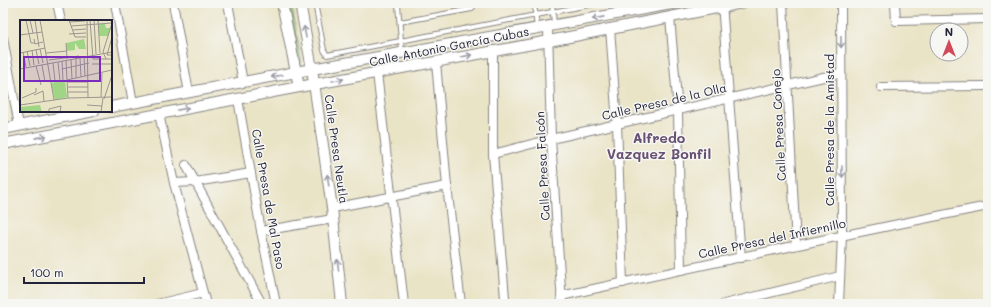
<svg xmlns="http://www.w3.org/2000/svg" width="991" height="307" font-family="Mali,sans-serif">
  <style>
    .green { fill: #a0d586; stroke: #617c60 }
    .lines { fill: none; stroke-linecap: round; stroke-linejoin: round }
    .service-casing { stroke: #868381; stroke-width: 6 }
    .minor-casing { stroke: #868381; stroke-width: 10 }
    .tertiary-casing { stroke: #868381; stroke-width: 12 }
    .service { stroke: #fff; stroke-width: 4 }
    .minor { stroke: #fff; stroke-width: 8 }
    .tertiary { stroke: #fff; stroke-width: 10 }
    .oneway { stroke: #9c9ca7 }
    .labels { text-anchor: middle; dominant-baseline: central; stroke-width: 3; stroke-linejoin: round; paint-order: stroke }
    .street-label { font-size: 12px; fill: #22223b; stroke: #f6f6f2 }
    .quarter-label { font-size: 14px; font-weight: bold; fill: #675073; stroke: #f6f6f2 }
    .inset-road { fill: none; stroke: #9a968f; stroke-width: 1 }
    .view { fill: #7b2cbf; fill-opacity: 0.15; stroke: #7b2cbf; stroke-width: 2 }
    .inset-edge { fill: none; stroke: #22223b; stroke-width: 2 }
  </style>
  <rect width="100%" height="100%" fill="#f6f6f2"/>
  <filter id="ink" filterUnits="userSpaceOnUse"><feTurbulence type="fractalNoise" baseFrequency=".025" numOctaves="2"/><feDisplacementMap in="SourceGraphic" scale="8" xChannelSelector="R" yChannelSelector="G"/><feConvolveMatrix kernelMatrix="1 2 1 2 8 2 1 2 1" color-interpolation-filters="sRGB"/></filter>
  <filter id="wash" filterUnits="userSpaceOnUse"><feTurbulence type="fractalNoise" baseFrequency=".012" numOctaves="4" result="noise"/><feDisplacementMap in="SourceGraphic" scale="16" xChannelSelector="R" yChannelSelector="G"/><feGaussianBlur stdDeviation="0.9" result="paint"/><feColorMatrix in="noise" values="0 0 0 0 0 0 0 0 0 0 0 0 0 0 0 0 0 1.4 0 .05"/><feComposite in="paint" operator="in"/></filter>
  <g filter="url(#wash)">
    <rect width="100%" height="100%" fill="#eae4c7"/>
    <path class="green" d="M285,3H291L301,60L300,66Z"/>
  </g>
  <g filter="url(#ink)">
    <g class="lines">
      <g class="service-casing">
        <g id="service">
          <path d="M315,3L324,50L327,55L599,3"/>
          <path d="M400,3L398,5L402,52"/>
          <path d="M534,3L537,28"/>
          <path d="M552,3L554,24"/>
          <path d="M400,22L472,9L474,5L473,3"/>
        </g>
      </g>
      <g class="minor-casing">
        <g id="minor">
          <path d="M57,3L61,21"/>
          <path d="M115,3L133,103"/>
          <path d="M173,3L189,93"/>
          <path d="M228,3L243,82"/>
          <path d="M722,3L741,258"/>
          <path d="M783,3L796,245"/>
          <path d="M895,3L896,21L988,19"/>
          <path d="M670,17L678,111L681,270"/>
          <path d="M548,27L551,139L562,304"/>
          <path d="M610,28L617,124L623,283"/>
          <path d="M3,38L19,126"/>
          <path d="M493,50V154L505,298"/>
          <path d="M436,62L447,186L461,304"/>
          <path d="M377,73L404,304"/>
          <path d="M881,87L988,86"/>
          <path d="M238,99L261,231L276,304"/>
          <path d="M159,114L174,183L206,304"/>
          <path d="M493,154L551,139L841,73"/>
          <path d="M186,165L262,304"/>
          <path d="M174,183L195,182L251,173"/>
          <path d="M332,208L447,186"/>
          <path d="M261,231L333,219"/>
          <path d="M561,296C703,265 845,234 988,206"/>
          <path d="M157,304L203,293"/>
          <path d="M724,304L840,276"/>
          <path d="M839,304L842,235L841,3"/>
        </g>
      </g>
      <g class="tertiary-casing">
        <g id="tertiary">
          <path d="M282,3L299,87"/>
          <path d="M300,3L312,69L332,208L342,304"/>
          <path d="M111,107L312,69L677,3"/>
          <path d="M3,129L94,111"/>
          <path d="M3,144L299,87L549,41L742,3"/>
        </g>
      </g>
      <use href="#service" class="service"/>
      <use href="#minor" class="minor"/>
      <use href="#tertiary" class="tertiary"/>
    </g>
    <defs><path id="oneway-shaft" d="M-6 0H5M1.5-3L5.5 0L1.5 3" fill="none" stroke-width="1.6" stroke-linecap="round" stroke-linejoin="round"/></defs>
    <g class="oneway">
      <use href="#oneway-shaft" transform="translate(598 18) rotate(169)"/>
      <use href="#oneway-shaft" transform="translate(305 32) rotate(-100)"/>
      <use href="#oneway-shaft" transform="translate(841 42) rotate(89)"/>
      <use href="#oneway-shaft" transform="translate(466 56) rotate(-11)"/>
      <use href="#oneway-shaft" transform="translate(277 76) rotate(170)"/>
      <use href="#oneway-shaft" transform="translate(338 80) rotate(-10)"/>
      <use href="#oneway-shaft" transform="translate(183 109) rotate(-11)"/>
      <use href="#oneway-shaft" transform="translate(41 137) rotate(-11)"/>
      <use href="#oneway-shaft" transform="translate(842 172) rotate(90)"/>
      <use href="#oneway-shaft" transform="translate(328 180) rotate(-98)"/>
      <use href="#oneway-shaft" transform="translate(338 265) rotate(-96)"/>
    </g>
  </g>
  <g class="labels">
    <g class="street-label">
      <text transform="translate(449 46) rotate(-11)">Calle Antonio García Cubas</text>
      <text transform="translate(664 101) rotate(-13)">Calle Presa de la Olla</text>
      <text transform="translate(778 125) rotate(-93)">Calle Presa Conejo</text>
      <text transform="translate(829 130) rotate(-90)">Calle Presa de la Amistad</text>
      <text transform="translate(337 149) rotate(82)">Calle Presa Neutla</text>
      <text transform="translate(542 166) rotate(-93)">Calle Presa Falcón</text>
      <text transform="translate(269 199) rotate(80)">Calle Presa de Mal Paso</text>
      <text transform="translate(772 238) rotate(-12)">Calle Presa del Infiernillo</text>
    </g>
    <g class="quarter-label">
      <text x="659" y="137">Alfredo<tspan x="659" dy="16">Vazquez Bonfil</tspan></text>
    </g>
  </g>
  <g transform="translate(20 20)">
    <rect width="92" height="92" fill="#eae4c7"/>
    <path d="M78,4H85L86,8H91L88,16H79ZM64,19L66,29H59L55,23V30L47,31L46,23ZM45,60L47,77L35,80L31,63ZM20,85L22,92H0V87Z" fill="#a0d586"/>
    <path class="inset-road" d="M6,0L11,23H15M10,0L13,13M15,0L19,27M20,0L34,80M49,0L55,17H66M67,0L68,78M70,0L73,39H92M74,0L76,34M78,0L80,33M49,2L65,1M51,6L92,3M53,10L66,9M49,14L66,13M0,15L22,12M92,17L87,35H92M14,19L15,24L23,22M46,23L47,39M20,29L23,43M12,30L14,45M16,30L19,44M7,31L10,46M3,32L6,47M0,33L25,28M26,33L47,31M64,37L65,56M56,38V58M60,38L61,57M51,39L52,59M86,39L83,32L92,3M29,40L59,36M42,41L43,60M46,41L48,78M38,42L40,61M33,43L35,61M72,44H92M22,45L25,62M16,46L21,65M0,49L92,32M42,49L69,43M47,60L92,50M47,62H68M48,67H68M48,72H68M14,75L23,71L24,81M81,77L82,53M2,78L16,72V68M84,79L92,55M0,85L48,78L92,77M67,85L82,86M29,92V89L41,86L40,92M81,92L83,78"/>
    <path class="view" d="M4,37H80V61H4Z"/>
    <rect width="92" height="92" class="inset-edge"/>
  </g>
  <rect width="991" height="307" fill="none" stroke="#f6f6f2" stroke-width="16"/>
  <g transform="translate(949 42)"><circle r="19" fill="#f6f6f2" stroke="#a1a1a9"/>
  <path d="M0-3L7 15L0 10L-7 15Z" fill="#d1495b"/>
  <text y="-6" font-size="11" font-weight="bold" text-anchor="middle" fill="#22223b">N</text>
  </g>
  <path d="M24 277v6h120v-6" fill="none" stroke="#22223b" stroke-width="2"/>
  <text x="30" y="277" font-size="12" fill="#22223b" stroke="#f6f6f2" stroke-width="3" paint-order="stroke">100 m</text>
</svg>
